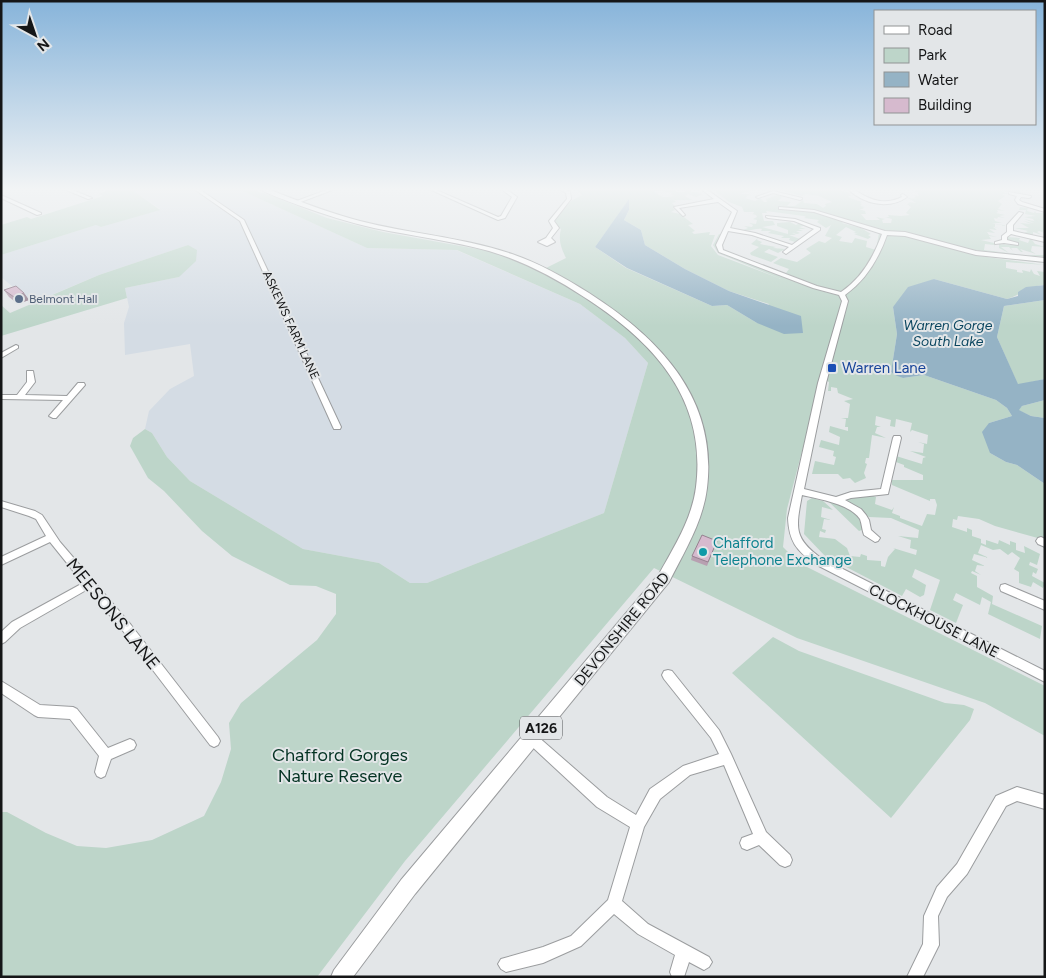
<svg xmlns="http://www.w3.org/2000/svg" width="1046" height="978" font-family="Figtree,sans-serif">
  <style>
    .built { fill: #d4dce4 }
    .green { fill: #bdd5c9; fill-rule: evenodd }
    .water { fill: #95b3c5 }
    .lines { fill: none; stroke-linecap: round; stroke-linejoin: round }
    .minor-casing { stroke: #9b9d9f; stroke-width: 2 }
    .major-casing { stroke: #9b9d9f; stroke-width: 2 }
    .minor { fill: #fff; fill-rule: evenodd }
    .major { fill: #fff; fill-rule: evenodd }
    .wall { fill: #b8a0b1 }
    .shaded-wall { fill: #968290 }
    .building { fill: #d6bace; stroke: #968290 }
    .service-dot { fill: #5c6f8a; stroke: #e3e6e8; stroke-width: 2 }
    .transit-dot { fill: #1a4fb4; stroke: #e3e6e8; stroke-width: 2 }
    .culture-dot { fill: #0f9aa8; stroke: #e3e6e8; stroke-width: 2 }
    .labels { text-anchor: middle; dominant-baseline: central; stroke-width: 4; stroke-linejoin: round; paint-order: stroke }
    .far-service-label { font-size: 12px; fill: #4e5e75; stroke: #e3e6e8; text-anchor: start }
    .far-street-label { font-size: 12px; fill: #151617; stroke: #e3e6e8 }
    .far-water-label { font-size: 14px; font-style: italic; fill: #0b4660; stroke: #e3e6e8 }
    .shield { fill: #e3e6e8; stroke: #535456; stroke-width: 1 }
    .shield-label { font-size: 14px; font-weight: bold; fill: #151617 }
    .transit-label { font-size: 15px; fill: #164399; stroke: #e3e6e8; text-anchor: start }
    .culture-label { font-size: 15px; fill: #0d838f; stroke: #e3e6e8; text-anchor: start }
    .street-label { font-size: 15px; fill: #151617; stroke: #e3e6e8 }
    .near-street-label { font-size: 18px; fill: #151617; stroke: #e3e6e8 }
    .near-park-label { font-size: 18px; fill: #043323; stroke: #e3e6e8 }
  </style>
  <rect width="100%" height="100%" fill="#e3e6e8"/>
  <path class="built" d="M131,189H238L367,248L456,250L580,304L625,338L648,363L604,513L427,583H410L379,563L303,549L190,481L167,457L152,433L145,429L149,411L170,389L194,376L190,344L125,355L124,323L129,307L125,288L179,277L188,245L99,275L37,301L29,300L1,277V255L96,225L101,227L160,209Z"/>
  <g class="green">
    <path d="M111,189H131L160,210L101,227L96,225L1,255V225L27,217L31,219L103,196L99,194Z"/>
    <path d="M238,189H250L267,194L327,218L383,232L494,252L540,271L566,258C561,248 558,240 561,229L552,223L571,201L582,195L576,189H652C661,198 663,198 674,196L670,194L674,193L656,190L672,189L676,192H685L682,189H690L691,192H701L696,193L703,194L696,197L688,194L685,196L692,200H674L676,202L672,203L675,206L673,208L675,210L671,212L680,214L693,224L688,225L695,231L692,232L694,234L710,232L709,235H715L711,246L718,255L781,279L718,253L713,245L719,234L721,235L716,247L722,254L784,277L786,276L768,268L788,274L786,273L789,269L773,263L781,258L797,262L811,253L806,249L819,241L825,243L832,238L825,236L831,225L826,228L817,222L819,220L804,218L806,217L804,216L766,211L767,213H762L764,221H773L775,225L762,227L788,234V230L777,226V223L790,222L796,225L800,223L807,225L799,227L806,229H798L803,231H796L800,233L797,234L792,233L796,235H789L800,239L795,242L789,240L790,238H781L784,236L768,233L771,231H761L762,229C755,228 750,232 743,230L748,228L744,226L752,227L753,225L749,223L756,224L757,220L753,219L757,217L756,215L761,216L747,213L753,214L754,212H744L742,207L729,202L713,189H759L739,194H750L745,198L755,201L760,198L764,202H767L766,199L777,195L776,194L782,197L778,201L791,202L787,206H795L803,200L804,203L817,204L823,208L826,206L825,204L832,202L819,196L806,194L802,196L776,189H840L838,190L851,193L849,194L852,196H848L850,198L862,202L860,203L862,205L860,206L865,207L862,208L864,209H859L865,211L866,214H861L866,220H880L876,217L885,219L882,220L883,223H891L892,219L885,217H889L888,215L901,216L910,215L906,213L911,207L907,204L910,203L909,202L916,203L908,198L917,199L913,198L916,197L914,195L919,196L917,193H919L913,191H919L918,189H1009L1022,192L1018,194L1001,191L1009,194H1002L1005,196L998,201L1002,204L998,209L1005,211L997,210L998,212L996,213L1005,215L999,216L1005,218L998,217L997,219L1003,220L994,218L995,221L1002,223H992L1008,226L995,224V227L990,226L999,228L993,227L997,230L989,229L995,233L987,232L989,235L997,237L989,236L991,239L981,240L994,243L995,248L994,245L985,244L984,250L1025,255H1045V257L973,250L986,256L1045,261V263L972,255L1045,265L1006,262V268L1017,270V272L1023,273L1022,270L1030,272L1031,269L1034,274L1040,276L1037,271L1045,272V285C1030,285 1021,295 1007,299L934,279L893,307L897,334L891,372L903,378L924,375L996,400L1007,408L1012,416L989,423L990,453L1006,462L1017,465L1045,484V540L995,526L979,519L958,516L957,520L953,519L952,527L967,532V528L972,530V536L981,539V543L986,545V540L998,544L999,540L1010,545V541L1016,543V550L1025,553L1024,546L1040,554L1037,565L1030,562L1029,565L1038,569L1036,574L1033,572L1032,576L1045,583L1043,588L1033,582L1031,587L1019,583V572L1014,569L1020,558L1012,552L1008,555L1000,549L993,550L981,545L978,553L989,558L974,554L972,560L985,566L977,565L975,571L981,575L972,571L971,573L977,576V587L993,596L992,604L1042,626L1040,639L988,614L991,602L982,597L980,605L956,593L953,600L963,605L956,623L930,610L940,580L915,569L912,577L926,585L924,595L920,597L906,589L902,596L825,556L804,534L807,501L812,498L823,501L833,510L822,507L821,517L831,520L824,519L822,529L826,530L825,533L820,531L819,537L835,539L847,548L850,556L860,557L861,554L867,556V560L881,561V566L885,567L888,557L895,549L893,548L916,555L917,550L910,548L911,540L898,536L918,538L919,530L891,518L869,517L847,502L849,499L871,495L876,497L875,504L892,510L894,507L892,513L900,516V518L922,526L927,514L935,515L937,505L935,499H930V501L892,485V480H923V475L904,467V465L896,462V456L922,464L923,458L926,457L910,451L923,453L924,444L918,442L927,444L928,435L912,430L910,432L912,423L896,419L895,427L890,426L891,420L876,416L875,425L881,427H877L875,433L886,438L872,435L869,458H866L865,463L867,464L864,473L866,478L855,483L850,478L843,479L838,474H812L815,461L834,465L836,457L833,456L834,451L819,447L821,440L839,445L840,437L829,432L830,426L848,431V427H845L846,419L841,418H848L850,404L844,401L853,399L838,393L837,388L831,387V391H828L829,382L821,378L787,509L783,547L799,563L1045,686V736L985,703L797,638L654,568L405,861L317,977H1V812H7L46,833L77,846L106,848L152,840L204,816L221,782L231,749L229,723L241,703L317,640L336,614V594L316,586L290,585L232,556L202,531L164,491L148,478L130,446L133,438L145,429L152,433L167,457L190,481L303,549L379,563L410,583H427L604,513L648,363L625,338L580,304L457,250L367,248ZM629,200V210L624,220L641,230L645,245L685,269L729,291L769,304L757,323L727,305L712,306L626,268L595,247ZM845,220L879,233L876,250L866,247L867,241L855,238L852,243L839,241L842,237L836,235L846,227L856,232L853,233H858L854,234L868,239L871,237L868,235L871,234L861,228L842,223Z"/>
    <path d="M1020,207L1028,208L1027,211L1034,213L1035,211L1036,213H1045V230L1042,231L1045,233L1039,231L1037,232L1042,235L1033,232V235H1030L1044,239L1022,234L1028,231L1015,228H1029L1020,223L1031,224L1023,221L1034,223L1024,219L1034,221L1033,219L1024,217L1036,216L1025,214L1026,210H1019Z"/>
    <path d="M1008,237L1020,238L1019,240L1028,243L1030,239L1044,241L1032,240L1035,244L1045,247L1032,246L1031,251L1036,254L1020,249L1023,252H1021L1017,248H1011L1013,251L1009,247H1001L1009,253L999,248V244L1016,245V243L1008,240Z"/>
    <path d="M758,238L757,240L762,242L760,244L776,247L773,248L785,249L778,253L769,249L764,252L778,257L771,262L751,255L750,253L759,247L751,244Z"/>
    <path d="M188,245L197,250L196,261L179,277L125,288L127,298L1,336V305L10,313L99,275Z"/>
    <path d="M1045,300V379L1018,385L997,337L1004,306Z"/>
    <path d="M1045,400V418L1031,416L1018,410L1022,406Z"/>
    <path d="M826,499C839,504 865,512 862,530L859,531Z"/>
    <path d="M773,637L799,651L945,703L964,705L974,709L970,720L891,818L732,673Z"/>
  </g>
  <g class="water">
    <path d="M629,199V210L624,220L641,230L645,245L685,269L729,291L801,316L803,333L784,334L757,323L727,305L712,306L627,268L595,247Z"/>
    <path d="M934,279L1007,299L1018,296V292L1026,287L1045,285V300L1004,306L997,337L1018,384L1045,379V400L1022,406L1019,410L1031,416L1045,418V484L1017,465L1006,462L990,453L982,432L989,423L1012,416L1007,408L996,400L924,375L903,378L895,375L891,372L897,334L893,307L908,287Z"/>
  </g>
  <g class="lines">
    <g class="minor-casing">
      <g id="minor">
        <path d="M64,189H70L92,198L88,199Z"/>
        <path d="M194,189H199L244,220L341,427L340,429H334L333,427L240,221Z"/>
        <path d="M329,189H335L298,203L294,202Z"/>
        <path d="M429,189H434L498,217L501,216L512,197L501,189H506L517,197L505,218L498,220Z"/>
        <path d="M559,189H564L570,191L571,199L554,221L559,228L551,238L555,242L547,246L538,242L546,238L553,228L549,221L567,199L566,193Z"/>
        <path d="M701,189H706L737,211L730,228L755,233L792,245L814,229L794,221L768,218L766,217V216L795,219L820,228V230L786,254L783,252L789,247L752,235L728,231L722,245L723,250L817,286L841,292C862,278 874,256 882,234L814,212L781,209H779V207L814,210L885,231L905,232L976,251L1045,258V262L976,255L905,236L887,235C879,258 866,280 845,295L848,301L826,383L804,489L836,497L851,492L881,489L893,438L894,436H900L901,438L888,494L851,498L845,500L861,509L866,515L869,520L871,530L880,538L878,541L875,542L864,535C862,530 862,524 860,519C850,504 819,499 802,495C796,527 793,538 821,558L1045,671V682L815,564C796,550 789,541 788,518L818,383L842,301L839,295L813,288L719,252L716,245L732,212L718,202L679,208L685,215L683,216L674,207L714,199Z"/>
        <path d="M848,189C854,189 858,192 863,195C876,202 888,204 902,197L901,195L903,194L907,197C889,210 863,204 848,189Z"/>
        <path d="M773,191L802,198V199L800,200L773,193L758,198L756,197Z"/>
        <path d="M1009,192L1031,196V197L1029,198L1021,197L1019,200L1022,202L1045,209V212L1018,204L1015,200L1017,196L1009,194Z"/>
        <path d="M1,195L41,213V214L37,215L1,198Z"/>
        <path d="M1019,212L1023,213L1013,225V231L1045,238V242L1011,234L1007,237V240L1018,243V245L1004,243L995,244V242L1002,240V236L1007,232V225Z"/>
        <path d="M16,345L18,346V348L1,358V353Z"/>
        <path d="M27,371H33L35,382L25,395L67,396L78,383H84L85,385L56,418H53L49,416L63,400L1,399V395H17L27,382Z"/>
        <path d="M1,501L35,511L42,515L60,542L131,625L218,737L220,741L218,745L214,747L210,745L123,631L88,589L20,628L5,642L1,644V632L12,622L83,583L50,542L1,565V557L46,536L36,519L29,516L1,507Z"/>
        <path d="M1041,537L1045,539V547L1038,544L1036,541L1038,538Z"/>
        <path d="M1005,584L1045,601V610L1001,591L1000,588L1001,585Z"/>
        <path d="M668,670L672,671L719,730L731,754L766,832L790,855L792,860L790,865L785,867L780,865L759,845L747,850L742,848L740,843L742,838L753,834L724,765L690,775L660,799L644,827L622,901L648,924L709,957L712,962L709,967L704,970L689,962L684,977H672L670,972L675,955L638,934L614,914L581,946L543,963L506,972L501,969L498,964L501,959L543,947L571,936L608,900L630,827L597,807L528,743L526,739L528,735L532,733L536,735L607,797L636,815L650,789L683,766L719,754L711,738L664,679L662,675L664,671Z"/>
        <path d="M1,681L40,705L73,707L77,709L108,748L130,739L134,741L136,745L134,749L111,759L105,776L101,778L97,776L95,772L99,756L70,719L38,717L34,715L1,693Z"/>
        <path d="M1017,787L1045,795V809L1017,801L1006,806L967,874L947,897L938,916L939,945L923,977H907L923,944L924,916L937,887L957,864L996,796Z"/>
      </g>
    </g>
    <g class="major-casing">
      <path id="major" d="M260,189H268C298,201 329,213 360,221C411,234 462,237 512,254C539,263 565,278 589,293C659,338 718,398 707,488C703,522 684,552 669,582L415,894L353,977H331L334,970L401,880L659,574C674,547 692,519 696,487C707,399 654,342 584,297C555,278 523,261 489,251C452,241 413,236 374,228C348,222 323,214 298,205C286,200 271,196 260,189Z"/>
    </g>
    <use href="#minor" class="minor"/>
    <use href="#major" class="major"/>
  </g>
  <g class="wall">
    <path d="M4,290L24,293L29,300L18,304L9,297Z"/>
    <path d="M717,541L707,566L691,560L692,556Z"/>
  </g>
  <path class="shaded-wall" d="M24,293L29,300L18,304L14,297Z"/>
  <g class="building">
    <path d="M16,286L24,293L14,297L4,290Z"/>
    <path d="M702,535L717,541L708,562L692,556Z"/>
  </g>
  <linearGradient id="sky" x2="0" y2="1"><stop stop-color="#87b4da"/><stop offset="0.58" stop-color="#f2f4f5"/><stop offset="1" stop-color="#f2f4f5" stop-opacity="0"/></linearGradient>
  <rect width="1046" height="326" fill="url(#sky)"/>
  <circle class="service-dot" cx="19" cy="299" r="5"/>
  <rect class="transit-dot" x="827" y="363" width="10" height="10" rx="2.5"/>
  <circle class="culture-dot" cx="703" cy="552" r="5"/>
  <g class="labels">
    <g class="far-service-label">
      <text x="29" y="299">Belmont Hall</text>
    </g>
    <g class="far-street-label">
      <text transform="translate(291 325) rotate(65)">ASKEWS FARM LANE</text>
    </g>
    <g class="far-water-label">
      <text x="948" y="325">Warren Gorge<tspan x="948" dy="16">South Lake</tspan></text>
    </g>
    <rect class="shield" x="520" y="716.5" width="42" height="23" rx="4"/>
    <g class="shield-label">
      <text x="541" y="728">A126</text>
    </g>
    <g class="transit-label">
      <text x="842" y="368">Warren Lane</text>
    </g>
    <g class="culture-label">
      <text x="713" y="543">Chafford<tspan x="713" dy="17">Telephone Exchange</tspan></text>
    </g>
    <g class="street-label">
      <text transform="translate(934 621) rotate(27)">CLOCKHOUSE LANE</text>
      <text transform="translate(622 629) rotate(-51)">DEVONSHIRE ROAD</text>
    </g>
    <g class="near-street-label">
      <text transform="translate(113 614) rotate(51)">MEESONS LANE</text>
    </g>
    <g class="near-park-label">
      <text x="340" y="755">Chafford Gorges<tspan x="340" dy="21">Nature Reserve</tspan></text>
    </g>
  </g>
  <rect width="1046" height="978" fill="none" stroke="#151617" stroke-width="5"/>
  <rect x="874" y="10" width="162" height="115" fill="#e3e6e8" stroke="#919394"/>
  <rect x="884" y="26" width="25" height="8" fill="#ffffff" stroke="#919394"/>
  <text x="918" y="35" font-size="15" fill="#151617">Road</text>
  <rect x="884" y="48" width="25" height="15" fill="#bdd5c9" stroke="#919394"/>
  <text x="918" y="60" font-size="15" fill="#151617">Park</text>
  <rect x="884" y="72" width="25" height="15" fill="#95b3c5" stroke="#919394"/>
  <text x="918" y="85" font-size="15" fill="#151617">Water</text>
  <rect x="884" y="98" width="25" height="15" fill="#d6bace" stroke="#919394"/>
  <text x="918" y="110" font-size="15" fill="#151617">Building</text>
  <g transform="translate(35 35) rotate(140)" stroke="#e3e6e8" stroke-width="4" paint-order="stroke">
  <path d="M0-4L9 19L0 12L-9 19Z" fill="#151617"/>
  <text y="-8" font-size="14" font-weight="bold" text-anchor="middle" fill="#151617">N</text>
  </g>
</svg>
